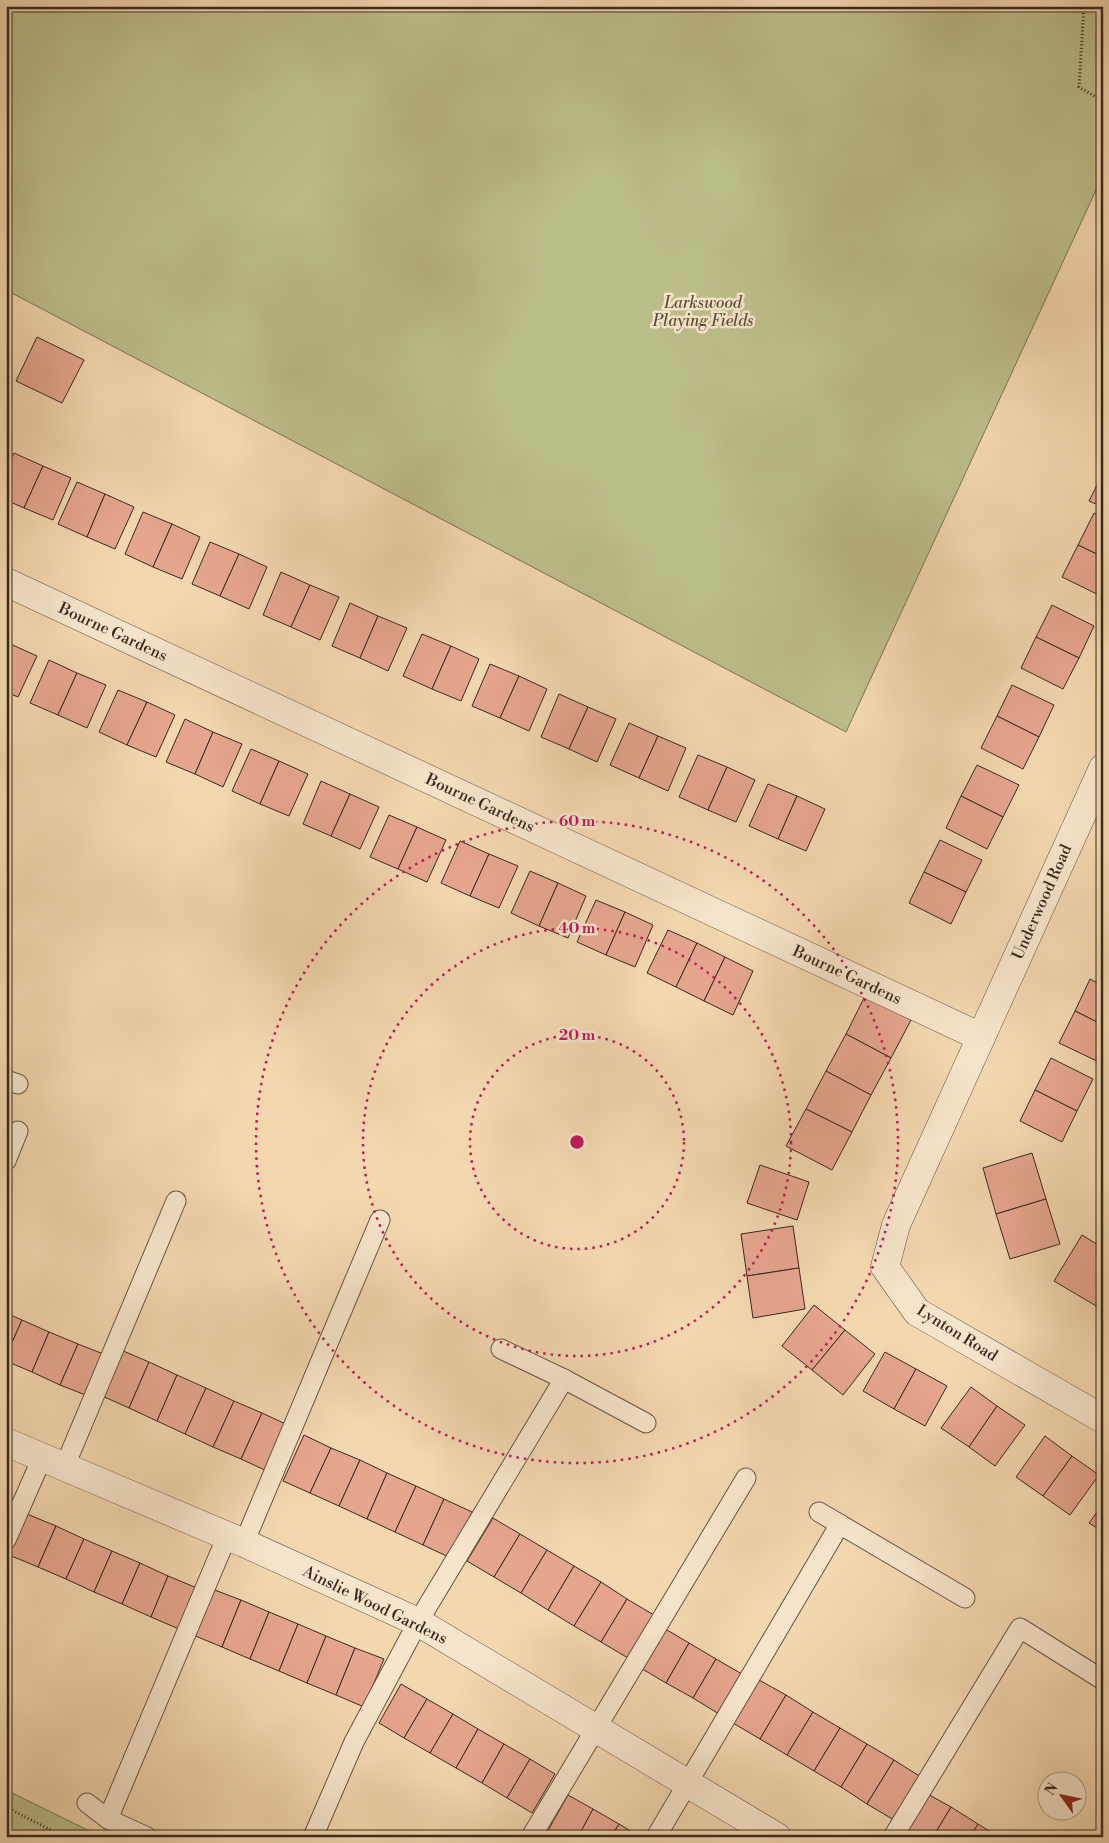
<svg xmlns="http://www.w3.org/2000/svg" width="1109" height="1843" font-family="'Libre Bodoni',serif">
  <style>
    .green { fill: #bcbe8a; stroke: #7a7456 }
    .building { fill: #e6a68e; stroke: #382921 }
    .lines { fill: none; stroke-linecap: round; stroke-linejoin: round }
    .lane-casing { stroke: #675444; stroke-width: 21 }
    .street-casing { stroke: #675444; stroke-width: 29 }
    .path { stroke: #382921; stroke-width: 3; stroke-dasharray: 1 2.5; stroke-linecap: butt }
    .lane { stroke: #f7e5cb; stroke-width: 19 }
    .street { stroke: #f7e5cb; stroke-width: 28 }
    .ring { fill: none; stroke: #c2185b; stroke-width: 2.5; stroke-dasharray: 2.5 5 }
    .labels { text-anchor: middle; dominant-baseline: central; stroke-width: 5; stroke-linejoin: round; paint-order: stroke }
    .park-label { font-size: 16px; font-style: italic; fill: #594e3b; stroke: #f7e5cb }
    .street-label { font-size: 16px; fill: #382921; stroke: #f7e5cb }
    .centre { fill: #c2185b; stroke: #f7e5cb; stroke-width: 2.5 }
    .ring-label { font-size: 15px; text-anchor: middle; font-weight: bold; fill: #c2185b; stroke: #f7e5cb; stroke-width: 5; stroke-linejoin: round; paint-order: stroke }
  </style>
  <rect width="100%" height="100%" fill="#f3d7af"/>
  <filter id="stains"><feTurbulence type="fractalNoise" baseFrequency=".004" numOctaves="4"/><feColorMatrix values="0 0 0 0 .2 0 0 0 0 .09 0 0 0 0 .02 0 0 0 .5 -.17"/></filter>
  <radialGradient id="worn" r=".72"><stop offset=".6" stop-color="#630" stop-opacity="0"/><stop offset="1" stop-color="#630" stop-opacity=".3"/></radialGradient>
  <g class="green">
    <path d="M6,6H1103V175L846,732L6,290Z"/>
    <path d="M6,1790L102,1837H6Z"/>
  </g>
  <g class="building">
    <path d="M37,337L84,360L62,403L16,381Z"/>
    <path d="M14,453L43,466L24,508L6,500V470Z"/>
    <path d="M43,466L71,478L53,520L24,508Z"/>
    <path d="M1103,473V507L1089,501Z"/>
    <path d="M77,482L105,494L87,537L58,524Z"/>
    <path d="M105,494L134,507L115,549L87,537Z"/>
    <path d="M143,512L172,524L153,567L125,554Z"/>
    <path d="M1094,513L1103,518V557L1078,545Z"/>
    <path d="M172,524L200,537L182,579L153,567Z"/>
    <path d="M210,542L239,554L220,596L192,584Z"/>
    <path d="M1078,545L1103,557V597L1062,577Z"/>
    <path d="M239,554L267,567L249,609L220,596Z"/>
    <path d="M281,572L310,585L291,627L263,615Z"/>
    <path d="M310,585L339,597L320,640L291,627Z"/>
    <path d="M350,603L378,616L360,658L332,646Z"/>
    <path d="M1052,605L1094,626L1079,658L1036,637Z"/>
    <path d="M378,616L407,628L388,671L360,658Z"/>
    <path d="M422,634L451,646L432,689L403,676Z"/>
    <path d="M1036,637L1079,658L1063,689L1021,668Z"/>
    <path d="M6,642L37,656L18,697L6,692Z"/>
    <path d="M451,646L479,659L461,701L432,689Z"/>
    <path d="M49,660L77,673L58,715L30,703Z"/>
    <path d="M490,664L519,676L500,718L472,706Z"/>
    <path d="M77,673L106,685L87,728L58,715Z"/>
    <path d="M519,676L547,689L529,731L500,718Z"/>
    <path d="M1012,685L1054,705L1039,737L997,716Z"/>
    <path d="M118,690L147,702L127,745L99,732Z"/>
    <path d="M559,694L588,707L569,749L541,737Z"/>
    <path d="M147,702L175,715L156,757L127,745Z"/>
    <path d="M588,707L616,719L597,762L569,749Z"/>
    <path d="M997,716L1039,737L1023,769L981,748Z"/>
    <path d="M185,719L213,732L195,774L166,762Z"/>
    <path d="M629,723L658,736L639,778L610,765Z"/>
    <path d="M213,732L242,744L223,787L195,774Z"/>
    <path d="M658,736L686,748L668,791L639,778Z"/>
    <path d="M251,749L279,761L260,804L232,791Z"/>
    <path d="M698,755L727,767L708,810L679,797Z"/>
    <path d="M279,761L308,774L289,816L260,804Z"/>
    <path d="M977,765L1019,785L1003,817L961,796Z"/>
    <path d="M727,767L755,780L736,822L708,810Z"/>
    <path d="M321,781L350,794L331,836L303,824Z"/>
    <path d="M768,784L797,796L778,839L749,826Z"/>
    <path d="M350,794L379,807L360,849L331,836Z"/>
    <path d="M797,796L825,809L806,851L778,839Z"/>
    <path d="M961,796L1003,817L987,849L946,828Z"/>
    <path d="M389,815L417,827L398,869L370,857Z"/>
    <path d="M417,827L446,840L427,882L398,869Z"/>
    <path d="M940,840L982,860L966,892L924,872Z"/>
    <path d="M460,841L489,854L470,896L441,883Z"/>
    <path d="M489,854L518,866L499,908L470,896Z"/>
    <path d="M530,871L558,883L539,926L511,913Z"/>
    <path d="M924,872L966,892L951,924L909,903Z"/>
    <path d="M558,883L586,896L568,938L539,926Z"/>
    <path d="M596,900L625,912L606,955L577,942Z"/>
    <path d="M625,912L653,925L635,967L606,955Z"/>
    <path d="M668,930L697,943L676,987L647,973Z"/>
    <path d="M697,943L725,957L704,1001L676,987Z"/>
    <path d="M1103,948V964L1097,961Z"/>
    <path d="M725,957L753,971L733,1015L704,1001Z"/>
    <path d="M1090,979L1103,986V1025L1075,1011Z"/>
    <path d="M865,996L911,1020L891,1058L846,1034Z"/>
    <path d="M1075,1011L1103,1025L1101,1063L1059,1043Z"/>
    <path d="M846,1034L891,1058L871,1095L826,1071Z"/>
    <path d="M1051,1058L1093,1079L1077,1111L1035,1090Z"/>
    <path d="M826,1071L871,1095L852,1132L806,1109Z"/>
    <path d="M1035,1090L1077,1111L1062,1142L1020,1121Z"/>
    <path d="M806,1109L852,1132L832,1170L786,1146Z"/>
    <path d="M1032,1153L1046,1199L996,1214L983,1168Z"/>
    <path d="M760,1165L809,1182L797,1220L747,1203Z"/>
    <path d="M1046,1199L1060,1244L1010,1259L996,1214Z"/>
    <path d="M793,1226L799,1268L747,1276L741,1234Z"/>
    <path d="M1082,1235L1103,1248V1310L1054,1281Z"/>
    <path d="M799,1268L805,1309L753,1318L747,1276Z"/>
    <path d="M814,1305L845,1330L812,1370L782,1346Z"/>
    <path d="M6,1313L22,1320L6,1356Z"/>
    <path d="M22,1320L49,1332L32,1372L6,1361V1356Z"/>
    <path d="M845,1330L875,1354L843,1395L812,1370Z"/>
    <path d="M49,1332L78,1344L60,1385L32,1372Z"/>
    <path d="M78,1344L106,1355L88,1396L60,1385Z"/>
    <path d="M121,1350L149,1362L129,1408L100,1395Z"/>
    <path d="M885,1352L916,1369L894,1409L863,1391Z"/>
    <path d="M149,1362L177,1375L157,1421L129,1408Z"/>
    <path d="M916,1369L947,1386L925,1426L894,1409Z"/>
    <path d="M177,1375L206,1388L185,1434L157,1421Z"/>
    <path d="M971,1387L997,1406L969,1447L941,1428Z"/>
    <path d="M206,1388L234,1401L213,1447L185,1434Z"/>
    <path d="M234,1401L262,1413L241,1459L213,1447Z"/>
    <path d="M997,1406L1025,1425L995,1466L969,1447Z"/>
    <path d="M262,1413L290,1426L269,1472L241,1459Z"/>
    <path d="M304,1435L331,1448L310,1493L283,1481Z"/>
    <path d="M1045,1436L1072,1456L1043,1496L1016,1477Z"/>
    <path d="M331,1448L360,1460L339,1506L310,1493Z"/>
    <path d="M1072,1456L1099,1475L1070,1515L1043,1496Z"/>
    <path d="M360,1460L387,1473L367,1519L339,1506Z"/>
    <path d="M387,1473L416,1486L395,1532L367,1519Z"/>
    <path d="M416,1486L444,1499L423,1545L395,1532Z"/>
    <path d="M444,1499L472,1512L451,1558L423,1545Z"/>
    <path d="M6,1502L16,1506L6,1530Z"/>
    <path d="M1103,1504V1532L1089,1523Z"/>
    <path d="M27,1514L56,1526L38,1567L9,1555Z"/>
    <path d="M493,1518L520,1534L494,1577L467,1561Z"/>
    <path d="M56,1526L84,1539L66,1579L38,1567Z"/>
    <path d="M520,1534L547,1550L521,1593L494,1577Z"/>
    <path d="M84,1539L112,1551L94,1592L66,1579Z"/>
    <path d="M547,1550L574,1566L548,1610L521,1593Z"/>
    <path d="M112,1551L140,1563L122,1604L94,1592Z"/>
    <path d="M140,1563L168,1576L151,1617L122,1604Z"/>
    <path d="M574,1566L601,1582L574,1626L548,1610Z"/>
    <path d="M168,1576L197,1588L179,1629L151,1617Z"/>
    <path d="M601,1582L627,1599L601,1642L574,1626Z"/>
    <path d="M212,1589L241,1600L222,1647L193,1635Z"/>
    <path d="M627,1599L654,1615L628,1658L601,1642Z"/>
    <path d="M241,1600L269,1612L250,1659L222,1647Z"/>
    <path d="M269,1612L298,1624L279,1671L250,1659Z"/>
    <path d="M298,1624L326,1636L307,1683L279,1671Z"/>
    <path d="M662,1627L689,1643L666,1683L639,1667Z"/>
    <path d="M326,1636L355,1648L336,1695L307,1683Z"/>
    <path d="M689,1643L716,1659L693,1698L666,1683Z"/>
    <path d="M355,1648L384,1659L364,1707L336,1695Z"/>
    <path d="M716,1659L742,1674L719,1714L693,1698Z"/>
    <path d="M759,1680L786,1695L760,1739L733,1723Z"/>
    <path d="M401,1684L427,1699L404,1738L379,1723Z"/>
    <path d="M786,1695L813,1712L787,1755L760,1739Z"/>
    <path d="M427,1699L453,1714L430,1753L404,1738Z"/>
    <path d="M813,1712L840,1728L814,1771L787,1755Z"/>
    <path d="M453,1714L478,1729L456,1768L430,1753Z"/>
    <path d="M840,1728L867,1744L841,1787L814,1771Z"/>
    <path d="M478,1729L504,1744L482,1783L456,1768Z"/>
    <path d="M504,1744L530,1759L507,1798L482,1783Z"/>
    <path d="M867,1744L894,1760L867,1804L841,1787Z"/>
    <path d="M530,1759L555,1774L532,1813L507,1798Z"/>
    <path d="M894,1760L921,1777L894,1820L867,1804Z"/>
    <path d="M924,1792L951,1807L933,1837H901Z"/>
    <path d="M568,1795L593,1809L578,1837H551L546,1834Z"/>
    <path d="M951,1807L978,1824L970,1837H933Z"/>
    <path d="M593,1809L619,1824L611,1837H578Z"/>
    <path d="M619,1824L641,1837H611Z"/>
    <path d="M978,1824L999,1837H970Z"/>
  </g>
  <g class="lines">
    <g class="lane-casing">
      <g id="lane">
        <path d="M6,1080L18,1084"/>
        <path d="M6,1161L18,1131"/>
        <path d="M501,1349L564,1379L646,1423"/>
        <path d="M64,1468L176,1201"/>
        <path d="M819,1512L965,1598"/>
        <path d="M6,1540L42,1458"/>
        <path d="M244,1543L380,1220"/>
        <path d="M87,1803L108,1819L147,1837"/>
        <path d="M108,1819L227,1536"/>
        <path d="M313,1837L354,1742L418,1622L564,1379"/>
        <path d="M531,1837L746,1478"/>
        <path d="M656,1837L840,1524"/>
        <path d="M893,1837L1020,1628L1103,1680"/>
      </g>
    </g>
    <g class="street-casing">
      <g id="street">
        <path d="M6,582L981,1037"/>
        <path d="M1103,768L896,1225L885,1267L917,1312L1103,1419"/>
        <path d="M6,1442L244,1543L418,1622L777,1837"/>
      </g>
    </g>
    <g class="path">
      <path d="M1084,6L1079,87L1103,101"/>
      <path d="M6,1807L64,1837"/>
    </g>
    <use href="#lane" class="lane"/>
    <use href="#street" class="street"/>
  </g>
  <g class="ring">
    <circle cx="577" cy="1142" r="107"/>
    <circle cx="577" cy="1142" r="214"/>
    <circle cx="577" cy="1142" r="321"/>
  </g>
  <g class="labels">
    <g class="park-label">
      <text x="703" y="303">Larkswood<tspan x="703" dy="18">Playing Fields</tspan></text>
    </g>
    <g class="street-label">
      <text transform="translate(113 632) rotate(25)">Bourne Gardens</text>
      <text transform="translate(480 803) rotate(25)">Bourne Gardens</text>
      <text transform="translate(1042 902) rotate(-66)">Underwood Road</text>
      <text transform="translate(847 975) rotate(25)">Bourne Gardens</text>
      <text transform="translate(957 1333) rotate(32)">Lynton Road</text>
      <text transform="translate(375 1605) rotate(26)">Ainslie Wood Gardens</text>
    </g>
  </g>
  <circle cx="577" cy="1142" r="8" class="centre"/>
  <g class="ring-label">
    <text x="577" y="826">60 m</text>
    <text x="577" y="933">40 m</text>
    <text x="577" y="1040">20 m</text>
  </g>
  <rect width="1109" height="1843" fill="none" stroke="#f3d7af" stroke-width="25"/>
  <rect x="8" y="8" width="1094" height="1828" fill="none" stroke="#382921" stroke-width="2.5"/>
  <rect x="12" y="12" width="1084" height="1818" fill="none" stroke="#382921"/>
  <g transform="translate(1062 1796) rotate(303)"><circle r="24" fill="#f7e5cb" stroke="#ab9a87"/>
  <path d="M0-4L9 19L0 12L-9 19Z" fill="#8f2418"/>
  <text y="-8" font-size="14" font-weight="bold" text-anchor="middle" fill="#382921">N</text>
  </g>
  <rect width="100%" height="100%" filter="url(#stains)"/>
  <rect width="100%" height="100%" fill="url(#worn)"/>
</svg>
